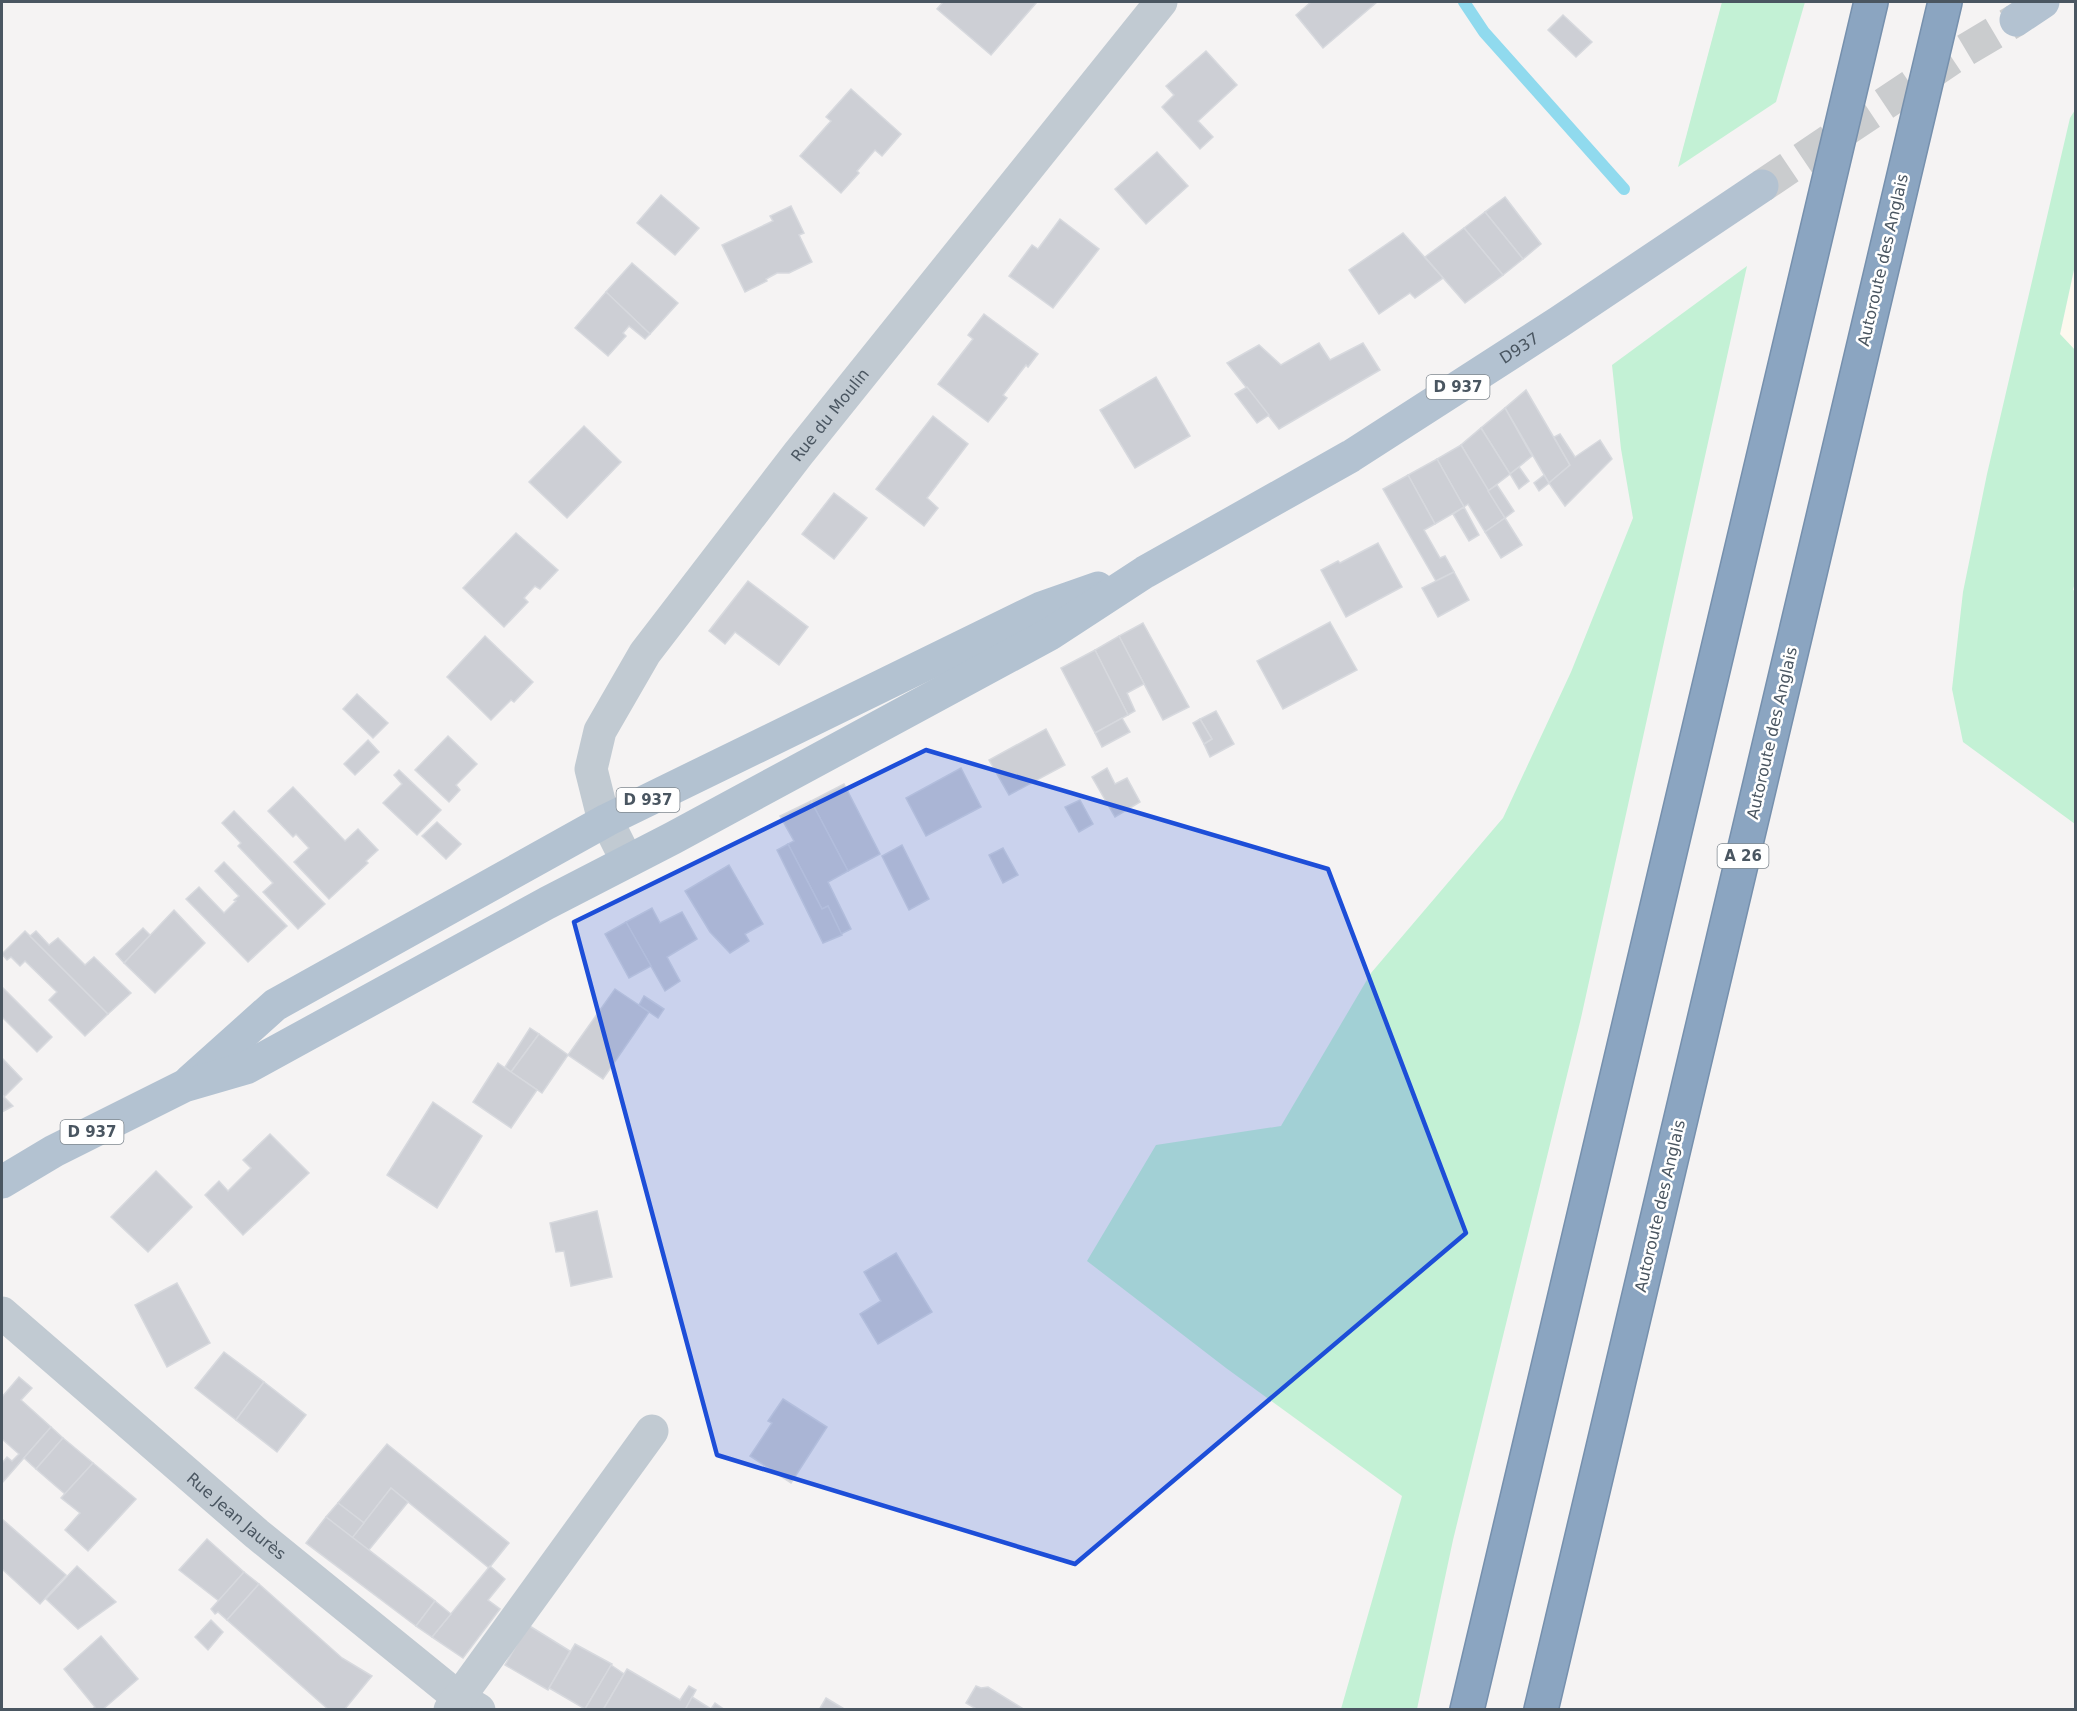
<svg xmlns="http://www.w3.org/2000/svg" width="2077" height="1711" font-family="'DejaVu Sans',sans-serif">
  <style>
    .commercial { fill: #fdf9ef }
    .green { fill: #c3f1d5 }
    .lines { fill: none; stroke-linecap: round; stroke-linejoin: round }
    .stream { stroke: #90daee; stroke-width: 12 }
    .building { fill: #cdcfd5; stroke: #d7d9de; stroke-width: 1.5 }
    .major-tunnel { stroke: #caccce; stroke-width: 33; stroke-dasharray: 33 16; stroke-linecap: butt }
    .highway-casing { stroke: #7690ad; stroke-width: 36 }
    .minor { stroke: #c1cad2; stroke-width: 33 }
    .major { stroke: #b3c2d1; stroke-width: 33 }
    .highway { stroke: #8ba5c1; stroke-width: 33 }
    .marked { fill: #1d4ed8; fill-opacity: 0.2; stroke: #1d4ed8; stroke-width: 4.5; stroke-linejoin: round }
    .labels { text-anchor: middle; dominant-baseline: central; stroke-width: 5; stroke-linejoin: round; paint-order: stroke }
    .shield { fill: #fff; stroke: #808990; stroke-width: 1.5 }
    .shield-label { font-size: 15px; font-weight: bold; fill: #4a5661 }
    .street-label { font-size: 16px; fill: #4a5661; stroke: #fff }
  </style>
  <rect width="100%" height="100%" fill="#f5f3f3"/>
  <path class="commercial" d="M2075,265V351L2060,335Z"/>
  <g class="green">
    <path d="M1722,2H1805L1776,102L1678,167Z"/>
    <path d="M2075,110V265L2060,334L2076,351V578L2073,590L2076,591L2075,824L1963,742L1952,689L1963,592L1987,474L2070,118Z"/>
    <path d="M1747,266L1581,1018L1453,1540L1417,1709H1341L1402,1496L1226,1368L1087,1261L1156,1145L1281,1126L1371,973L1503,818L1571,672L1633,518L1621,449L1612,365Z"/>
  </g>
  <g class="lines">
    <path class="stream" d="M1464,2L1484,32L1624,189"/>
  </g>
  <g class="building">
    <path d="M943,2H1037L991,55L937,9Z"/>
    <path d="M1311,2H1377L1323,48L1296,15Z"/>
    <path d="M1563,15L1592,42L1576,57L1548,30Z"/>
    <path d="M1206,51L1237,85L1198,121L1213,137L1200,149L1162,107L1174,95L1166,86Z"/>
    <path d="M851,89L901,134L882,156L875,150L857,171L859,173L841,193L800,156L831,121L826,117Z"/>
    <path d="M1157,152L1188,186L1146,224L1115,189Z"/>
    <path d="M661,195L699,228L675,255L637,223Z"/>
    <path d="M1505,197L1541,244L1523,259L1485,212Z"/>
    <path d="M791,206L804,233L799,235L812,262L789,273H777L766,279L767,281L745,292L722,245L773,221L770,216Z"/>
    <path d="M1485,212L1523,259L1503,275L1464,228Z"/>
    <path d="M1060,219L1099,249L1053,308L1009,276L1032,245L1038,249Z"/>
    <path d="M1464,228L1503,275L1465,303L1425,257Z"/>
    <path d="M1403,233L1443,278L1415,298L1410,293L1379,314L1349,270Z"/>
    <path d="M632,263L678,303L650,334L606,292Z"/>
    <path d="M606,292L650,334L645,339L629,326L623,333L626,336L608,356L575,328Z"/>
    <path d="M984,314L1038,354L1028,367L1026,365L1003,395L1007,398L988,422L938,384L973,339L968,335Z"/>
    <path d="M1319,343L1330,360L1363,343L1380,370L1279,429L1227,363L1259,345L1281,365Z"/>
    <path d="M1156,377L1190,436L1135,468L1100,410Z"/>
    <path d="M1247,387L1269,415L1257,423L1235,394Z"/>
    <path d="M1526,390L1570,465L1549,483L1505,408Z"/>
    <path d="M1505,408L1532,456L1510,474L1481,428Z"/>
    <path d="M933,416L968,444L927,498L938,508L924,526L876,489Z"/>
    <path d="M584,426L621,462L567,518L529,482Z"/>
    <path d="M1481,428L1510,474L1488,491L1461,445Z"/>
    <path d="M1560,434L1575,457L1600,440L1612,459L1565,506L1549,483L1570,465L1554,437Z"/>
    <path d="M1461,445L1505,518L1485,532L1468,504L1464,507L1437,459Z"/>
    <path d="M1437,459L1464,507L1435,524L1408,475Z"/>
    <path d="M1519,467L1529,481L1519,489L1510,474Z"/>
    <path d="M1408,475L1435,524L1424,530L1440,558L1445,556L1454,572L1436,581L1383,489Z"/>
    <path d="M1544,475L1549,483L1539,491L1534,483Z"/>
    <path d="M1497,485L1514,511L1505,518L1488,491Z"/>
    <path d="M834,493L867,518L834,559L802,534Z"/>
    <path d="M1464,507L1479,535L1469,541L1453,514Z"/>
    <path d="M1505,518L1522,545L1501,558L1485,532Z"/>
    <path d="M516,533L558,570L540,589L535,586L524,598L528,602L504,627L463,588Z"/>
    <path d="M1378,543L1402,587L1346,617L1321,570L1338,561L1340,563Z"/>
    <path d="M1454,572L1469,600L1438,617L1422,588Z"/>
    <path d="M748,581L808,627L779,665L735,632L725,644L709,631Z"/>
    <path d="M1330,622L1357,670L1283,709L1257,661Z"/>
    <path d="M1143,623L1189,707L1163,720L1119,636Z"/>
    <path d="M485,636L533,682L514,702L511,700L491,720L447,677Z"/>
    <path d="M1119,636L1144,684L1127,693L1135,711L1128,715L1095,650Z"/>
    <path d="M1095,650L1128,715L1095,733L1061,668Z"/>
    <path d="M357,694L388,723L373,738L343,709Z"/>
    <path d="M1216,711L1234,744L1210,757L1204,744L1212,739L1200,719Z"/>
    <path d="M1122,718L1130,732L1102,747L1095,733Z"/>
    <path d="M1200,719L1212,739L1204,744L1193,723Z"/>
    <path d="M1046,729L1065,765L1009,795L989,760Z"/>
    <path d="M448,736L477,764L456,785L460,790L449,802L415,770Z"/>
    <path d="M368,740L379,752L355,775L344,764Z"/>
    <path d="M961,768L981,807L926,836L906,798Z"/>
    <path d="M1107,768L1115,784L1127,778L1140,802L1115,817L1092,777Z"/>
    <path d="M399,770L441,810L417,835L383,803L402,784L394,775Z"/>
    <path d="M844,784L880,854L848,871L811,801Z"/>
    <path d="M293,787L345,841L358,829L378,850L366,861L368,863L329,899L294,862L309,848L296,834L293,837L268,811Z"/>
    <path d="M1080,800L1093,824L1079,832L1065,807Z"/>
    <path d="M811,801L848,871L828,882L851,929L841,934L828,906L822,909L788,844L794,841L780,816Z"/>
    <path d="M234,811L325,904L298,929L263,892L273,883L238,846L241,843L222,823Z"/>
    <path d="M437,822L461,844L446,859L422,836Z"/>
    <path d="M788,844L822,909L828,906L842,935L823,943L777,850Z"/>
    <path d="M902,845L929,899L909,910L882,856Z"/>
    <path d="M1003,848L1018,875L1003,883L989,855Z"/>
    <path d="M224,862L287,926L248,962L186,899L199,887L224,913L236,901L234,900L239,896L215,871Z"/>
    <path d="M729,865L763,924L745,934L749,941L730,953L710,932L685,891Z"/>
    <path d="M652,908L660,923L682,912L697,939L667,957L680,981L665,991L626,922Z"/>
    <path d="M174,910L205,943L155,993L124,963Z"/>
    <path d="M626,922L651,966L629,978L605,934Z"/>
    <path d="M143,928L150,935L124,963L116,954Z"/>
    <path d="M25,931L108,1014L85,1036L49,1000L57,992L25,961L20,966L11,957L7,960L2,954Z"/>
    <path d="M36,931L49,945L58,938L85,965L94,957L131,993L108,1014L30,936Z"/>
    <path d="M2,987L52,1037L37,1052L2,1017Z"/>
    <path d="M615,989L649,1012L603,1079L568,1055Z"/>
    <path d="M644,996L664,1009L658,1018L639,1005Z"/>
    <path d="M530,1028L539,1034L511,1072L505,1067Z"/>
    <path d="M539,1034L568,1055L542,1093L511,1072Z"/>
    <path d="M2,1058L22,1079L4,1097L2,1095Z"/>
    <path d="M498,1063L537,1090L511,1128L473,1102Z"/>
    <path d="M2,1095L13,1106L2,1112Z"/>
    <path d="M433,1102L482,1136L437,1208L387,1175Z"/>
    <path d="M270,1134L309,1173L243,1235L205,1195L219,1181L228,1191L251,1168L243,1160Z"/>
    <path d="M156,1171L192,1207L148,1252L111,1217Z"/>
    <path d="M597,1211L612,1277L571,1286L564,1251L556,1252L550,1223Z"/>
    <path d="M896,1253L932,1312L878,1344L860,1314L881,1301L864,1272Z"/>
    <path d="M177,1283L210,1343L167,1367L135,1305Z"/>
    <path d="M224,1352L264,1382L236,1420L195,1388Z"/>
    <path d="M19,1377L32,1388L21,1400L51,1427L2,1483V1463L7,1457L12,1461L19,1454L2,1439V1397Z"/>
    <path d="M264,1382L306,1415L277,1452L236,1420Z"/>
    <path d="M783,1399L827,1427L791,1483L750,1456L772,1423L768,1421Z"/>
    <path d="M51,1427L63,1438L36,1469L24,1458Z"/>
    <path d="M63,1438L93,1463L65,1494L36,1469Z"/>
    <path d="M387,1444L509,1543L489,1568L391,1488L364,1523L338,1503Z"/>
    <path d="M93,1463L136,1499L88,1551L65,1530L80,1513L61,1498Z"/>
    <path d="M391,1488L408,1502L368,1551L352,1538Z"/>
    <path d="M338,1503L364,1523L352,1538L326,1517Z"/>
    <path d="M326,1517L435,1601L416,1626L306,1543Z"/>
    <path d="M2,1519L66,1575L40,1604L2,1569Z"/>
    <path d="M207,1539L244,1572L219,1601L179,1570Z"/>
    <path d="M77,1566L116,1602L78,1629L46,1599Z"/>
    <path d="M490,1566L505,1579L488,1600L500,1609L463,1658L432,1637Z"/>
    <path d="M244,1572L259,1584L227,1620L218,1612L215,1614L211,1609Z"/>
    <path d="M259,1584L342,1658L372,1676L344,1710H329L227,1620Z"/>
    <path d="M435,1601L451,1614L432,1637L416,1626Z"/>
    <path d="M211,1620L223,1632L208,1650L195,1637Z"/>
    <path d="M528,1625L570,1651L548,1690L505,1665Z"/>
    <path d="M101,1636L138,1679L102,1710H91L95,1707L64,1669Z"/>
    <path d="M575,1644L612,1664L585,1709L549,1688Z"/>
    <path d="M611,1665L624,1674L603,1710L585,1709Z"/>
    <path d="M627,1669L680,1700L689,1686L696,1690L685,1710H603Z"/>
    <path d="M976,1686L981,1688L988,1687L1025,1710H978L966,1703Z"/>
    <path d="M692,1697L711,1709L715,1703L725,1710H685Z"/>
    <path d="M826,1698L846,1710H819Z"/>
  </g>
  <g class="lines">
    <path class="major-tunnel" d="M1762,186L1957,55L2016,20"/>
    <g class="highway-casing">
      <g id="highway">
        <path d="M1467,1710L1871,2"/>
        <path d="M1541,1710L1945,2"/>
      </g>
    </g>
    <g class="minor">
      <path id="s1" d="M627,861L601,809L591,769L600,731L645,653L798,454L1161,2"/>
      <path id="s2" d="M2,1313L257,1534L459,1698L479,1710"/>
      <path d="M450,1710L652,1431"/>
    </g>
    <g class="major">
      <path d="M2016,20L2043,2"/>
      <path d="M190,1081L275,1005L607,820L1041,608L1098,588"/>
      <path id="s3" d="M2,1182L54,1151L184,1086L246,1068L547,903L673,838L1050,634L1145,572L1351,456L1559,322L1762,186"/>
    </g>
    <use href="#highway" class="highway"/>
  </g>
  <path class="marked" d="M926,750L1328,869L1466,1233L1075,1564L717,1455L574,922Z"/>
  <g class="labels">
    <g class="shield">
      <rect x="1426.5" y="375" width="63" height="24" rx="4.5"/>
      <rect x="616.5" y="788" width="63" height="24" rx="4.5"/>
      <rect x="1717.5" y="844" width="51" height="24" rx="4.5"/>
      <rect x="60.5" y="1120" width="63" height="24" rx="4.5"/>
    </g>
    <g class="shield-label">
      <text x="1458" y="387">D 937</text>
      <text x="648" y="800">D 937</text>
      <text x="1743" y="856">A 26</text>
      <text x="92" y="1132">D 937</text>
    </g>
    <g class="street-label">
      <text transform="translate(1883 260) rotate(-77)">Autoroute des Anglais</text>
      <text stroke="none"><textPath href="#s3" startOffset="1734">D937</textPath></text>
      <text stroke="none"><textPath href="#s1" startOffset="530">Rue du Moulin</textPath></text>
      <text transform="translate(1772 733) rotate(-77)">Autoroute des Anglais</text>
      <text transform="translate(1660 1206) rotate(-77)">Autoroute des Anglais</text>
      <text stroke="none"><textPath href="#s2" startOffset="310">Rue Jean Jaurès</textPath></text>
    </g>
  </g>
  <rect width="2077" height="1711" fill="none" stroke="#4a5661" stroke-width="6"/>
</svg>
